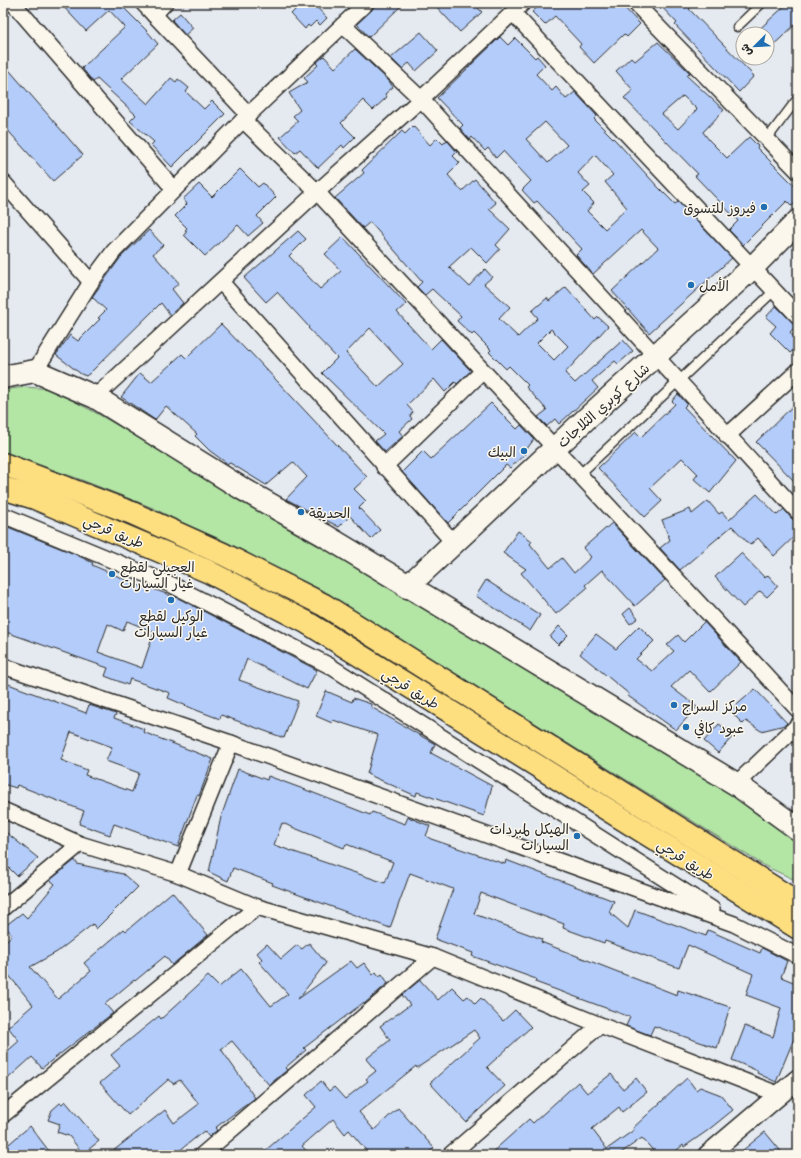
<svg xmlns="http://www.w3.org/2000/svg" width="801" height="1158" font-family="Mali,'Playpen Sans Arabic',sans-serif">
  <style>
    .green { fill: #b3e5a5; stroke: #6f8868 }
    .building { fill: #b3ccfa; stroke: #2b2b2b; fill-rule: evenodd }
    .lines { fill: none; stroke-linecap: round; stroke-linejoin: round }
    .service-casing { stroke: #2b2b2b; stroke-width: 11 }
    .minor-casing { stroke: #2b2b2b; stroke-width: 18 }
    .tertiary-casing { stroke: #2b2b2b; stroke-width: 22 }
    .secondary-casing { stroke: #2b2b2b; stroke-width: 25 }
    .trunk-casing { stroke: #2b2b2b; stroke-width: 25 }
    .service { stroke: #fbf7ec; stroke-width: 8 }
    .minor { stroke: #fbf7ec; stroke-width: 15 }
    .tertiary { stroke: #fbf7ec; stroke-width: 19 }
    .secondary { stroke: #fbf7ec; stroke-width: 22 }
    .trunk { stroke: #fedf80; stroke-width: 22 }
    .poi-dot { fill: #1f6fb2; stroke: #fbf7ec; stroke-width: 1.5 }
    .labels { text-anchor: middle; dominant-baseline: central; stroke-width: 3; stroke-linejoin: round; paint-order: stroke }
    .poi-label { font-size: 14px; fill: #2b2b2b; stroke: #fbf7ec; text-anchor: start }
    .street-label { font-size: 14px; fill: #2b2b2b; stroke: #fbf7ec }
  </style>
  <rect width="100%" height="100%" fill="#e5eaf0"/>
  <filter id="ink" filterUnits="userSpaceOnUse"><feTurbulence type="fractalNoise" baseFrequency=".025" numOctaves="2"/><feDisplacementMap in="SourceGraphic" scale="8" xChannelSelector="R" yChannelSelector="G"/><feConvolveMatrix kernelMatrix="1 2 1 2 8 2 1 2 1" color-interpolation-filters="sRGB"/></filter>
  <g filter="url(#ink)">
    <path class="green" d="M26,387L51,389L98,414L519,662L741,800L798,839V878L793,879L765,866L348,607L153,508L74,477L3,453V390Z"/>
    <g class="building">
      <path d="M60,3H119L147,31L158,44L121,79L148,104L171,78L176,82L178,79L189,88L186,92L204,109L212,101L225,114L172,167L151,145L154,142L130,121L136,115L97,79L93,82L82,68L125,27L109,10L86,31Z"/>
      <path d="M302,3H313L327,18L320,25L316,21L310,27L308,25L305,29L291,14Z"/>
      <path d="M375,3H404L369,37L357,24L372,10Z"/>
      <path d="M433,3H473L482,12L460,32Z"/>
      <path d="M542,3H620L640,24L627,37L624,34L594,63L579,47L581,44L555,16L545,25L532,12Z"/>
      <path d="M658,3H696L689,9L754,76L739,92L675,25L677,23Z"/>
      <path d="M788,3H798V22L767,51V34H754Z"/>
      <path d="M180,13L193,28L185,35L172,20Z"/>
      <path d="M421,32L438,51L416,71L409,63L402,69L391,58Z"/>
      <path d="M500,37L508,45L515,38L535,58L537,56L545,65L536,74L552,91L556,87L566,99L575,92L597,116L594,119L617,142L657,186L675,204L678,202L732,258L649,333L612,291L658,248L641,230L593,274L576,255L582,249L537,201L534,203L522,190L531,181L503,151L496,158L488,148L485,151L472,137L470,140L460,128L463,125L437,98ZM545,122L567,145L548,163L526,139ZM595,155L613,175L605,182L627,208L605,229L587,211L594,203L583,192L590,186L578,173Z"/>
      <path d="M658,42L690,73L687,76L724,110L703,132L709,140L727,158L749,137L758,146L757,148L798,189V200L792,206L787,201L743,245L729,230L738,221L695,176L698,174L624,98L633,90L616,71L631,57L635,61ZM683,96L697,109L678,129L662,114Z"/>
      <path d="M355,49L389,81L393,87L385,94L387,97L373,110L363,100L341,123L355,137L344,148L342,145L318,168L300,149L295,153L280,137L298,121L293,116L300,110L289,93L308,82L304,78L318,65L316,63L324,56L335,68Z"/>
      <path d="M3,63L83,155L53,181L3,125Z"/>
      <path d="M413,126L430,145L437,138L443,144L447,140L457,152L453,156L460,163L448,175L462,191L475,179L496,203L489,209L510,229L496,245L500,249L487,263L471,247L449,267L469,286L485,269L492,277L484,284L510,307L499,319L518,337L538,318L532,311L547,298L549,301L566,287L595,320L598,317L608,326L565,373L575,383L623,340L633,351L618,364L615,361L592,381L598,388L559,424L555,419L547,426L538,417L547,410L526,387L528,385L509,366L506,369L489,352L491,350L474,333L472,335L457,321L461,316L432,289L425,295L417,287L422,282L370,222L363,228L335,198L364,173L362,170L402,131L405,134ZM551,329L568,346L554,360L537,343Z"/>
      <path d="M240,169L258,187L263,183L276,197L257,216L263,223L248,236L238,225L205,256L184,235L187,231L185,230L187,228L175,216L187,204L183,199L199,184L212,197Z"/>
      <path d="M149,230L163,245L153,254L179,283L172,289L183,303L170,315L161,303L90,373L86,376L81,374L56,355L70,335L78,341L100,319L98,318L106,310L92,297L121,257Z"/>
      <path d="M298,231L306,239L289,256L320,289L341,271L325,254L343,237L406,304L397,312L418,335L431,349L441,339L471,371L457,384L455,382L445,392L434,379L407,405L413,412L410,416L412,419L399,431L403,436L385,452L375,441L384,434L322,373L337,358L308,328L309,327L277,292L266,302L244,278ZM370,328L403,364L378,387L346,353Z"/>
      <path d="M776,306L796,326L790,332L798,342V346L790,353L770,333L776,326L766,317Z"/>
      <path d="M221,324L248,352L249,351L367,477L354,489L366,501L359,508L380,530L371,539L350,516L339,527L286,499L307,477L293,462L266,485L230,463L228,464L210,451L195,436L197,434L166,406L155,420L121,397L140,373L151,382L182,354L186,358Z"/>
      <path d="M678,394L687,404L684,407L736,461L710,493L694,479L698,474L682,458L650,488L662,501L645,517L598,468L636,432L641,437L675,404L672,401Z"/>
      <path d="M798,401V485L756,442Z"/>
      <path d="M491,403L517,429L521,425L534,439L524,453L525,454L510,468L506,465L448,523L402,472L423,451L431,459Z"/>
      <path d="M757,494L777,515L784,509L791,518L798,522V533L774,556L758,538L750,545L732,526L680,570L660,548L670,540L662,520L690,509L692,514L708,501L719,514L722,512L729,520Z"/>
      <path d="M612,523L665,580L635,606L602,570L585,585L587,588L556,614L521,573L526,569L503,553L518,531L532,541L530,544L550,568L562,558L574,573L591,557L583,548Z"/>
      <path d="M3,525L77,555L93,563L92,565L147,589L148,587L180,599L317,670L307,689L247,659L239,680L298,701L284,738L221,715L220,719L196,710L168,698L170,693L130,679L128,685L105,676L108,668L3,631ZM127,621L154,632L142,668L98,652L108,624L123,631Z"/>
      <path d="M741,553L765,578L768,575L778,586L767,597L760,591L743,607L715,577Z"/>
      <path d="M486,580L540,615L530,631L476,596Z"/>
      <path d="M630,608L638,618L630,624L623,614Z"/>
      <path d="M704,622L741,662L710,692L689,670L671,687L697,707L676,730L628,696L629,694L580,654L596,634L616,649L639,626L654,641L636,659L652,671L674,651L667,645L678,635L684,642Z"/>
      <path d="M559,626L568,635L558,645L550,637Z"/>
      <path d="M3,682L86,713L89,705L116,714L114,718L144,729L143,732L213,759L199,796L197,795L178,847L114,824L110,835L79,824L84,811L17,785L16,788L3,784ZM71,732L112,747L106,761L139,773L132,792L85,775L87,770L61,760Z"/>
      <path d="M755,689L787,723L785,725L761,731L746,721L743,724L730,711Z"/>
      <path d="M326,691L352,702L353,698L371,704V707L435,744L431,753L492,786L484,816L417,792L416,796L367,774L378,735L333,720L332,723L316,716Z"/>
      <path d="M719,724L734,735L718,753L704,741Z"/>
      <path d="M238,769L267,780L268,776L306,790L370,815L372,812L405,824L408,817L430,826L426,836L431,839L505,864L506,860L614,901L609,912L628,928L635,910L706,936L708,930L760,953L762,948L787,961L781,977L798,984V1029L776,1082L757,1073L758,1071L732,1060L745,1026L773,1037L781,1008L746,995L753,974L688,945L679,968L605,941L604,943L563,928L564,924L481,893L474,914L542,939L541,942L677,995L678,990L730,1007L717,1048L654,1026L650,1035L626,1026L630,1017L535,982L536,979L472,956L473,953L435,939L453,889L410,873L390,928L272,885L273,883L233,868L228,881L209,872L221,817ZM282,823L344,848L346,844L393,862L385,883L274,845Z"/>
      <path d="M3,830L38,858L17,876L3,862Z"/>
      <path d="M75,860L77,864L123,874L138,887L96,929L93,924L57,952L30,967L58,999L91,971L84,963L124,929L126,931L172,892L208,935L172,965L165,956L135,981L134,980L105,1004L113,1013L42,1068L32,1057L3,1083V1055L19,1041L8,1027L33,1005L3,968V944L12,935L5,926L22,913L27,918L55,884L50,880Z"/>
      <path d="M309,943L326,963L298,999L351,961L357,968L364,963L373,975L376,972L379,976L382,974L388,983L364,1004L363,1003L304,1048L306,1050L285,1068L287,1070L269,1085L232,1041L221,1049L255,1098L215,1128L217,1130L209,1137L204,1131L174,1155H108L165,1110L174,1123L199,1104L180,1080L173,1084L169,1079L128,1115L100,1083L120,1066L111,1055L159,1016L161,1019L208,976L219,987L241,969L271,1006L288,994L259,962L262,959L257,953L267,944L281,959L297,945L302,949Z"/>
      <path d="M420,980L438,1000L452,987L464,999L468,996L475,1004L481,998L503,1021L515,1010L531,1027L487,1067L505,1086L466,1122L430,1083L480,1038L474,1030L417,1068L416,1066L359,1112L374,1130L398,1108L434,1148L426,1155H370L349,1130L345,1134L333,1119L302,1146L310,1155H260L316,1107L306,1095L321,1081L329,1091L334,1087L345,1099L368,1081L366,1079L376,1071L366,1059L390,1040L380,1026L410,1005L402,995Z"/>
      <path d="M611,1074L623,1089L636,1078L647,1092L622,1112L619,1107L592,1129L607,1149L634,1130L633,1128L687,1078L696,1090L700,1087L721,1095L733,1110L707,1131L684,1147L683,1145L671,1155H657L642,1138L618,1155H489L529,1119L533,1123L578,1082L587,1093Z"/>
      <path d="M65,1101L99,1141L83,1154L69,1136L57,1132L60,1124L48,1120L52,1110L60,1103L62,1104Z"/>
      <path d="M30,1126L52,1155H3V1149Z"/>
      <path d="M765,1132L784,1155H737Z"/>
    </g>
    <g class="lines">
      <g class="service-casing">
        <g id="service">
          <path d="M737,27L762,3"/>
          <path d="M767,139L798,98"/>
          <path d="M579,475L774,291"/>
        </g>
      </g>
      <g class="minor-casing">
        <g id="minor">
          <path d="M13,3L174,189"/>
          <path d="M143,3L249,115"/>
          <path d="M635,3L798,171"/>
          <path d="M513,13L798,316"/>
          <path d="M154,15L165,3"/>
          <path d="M343,25L421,99L798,512"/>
          <path d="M243,120L317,192L798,710"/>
          <path d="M3,182L91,282"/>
          <path d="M221,282L454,543"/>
          <path d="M35,371L91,282L114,251L243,120L366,3"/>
          <path d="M95,397L317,192L421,99L523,3"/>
          <path d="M727,436L798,371"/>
          <path d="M384,467L482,372"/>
          <path d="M3,515L172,585L330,666L712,909"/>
          <path d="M3,666L231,743L734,924L798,956"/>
          <path d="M736,784L798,725"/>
          <path d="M3,810L80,844L178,874L257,907L433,957L600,1025L780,1095"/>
          <path d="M178,874L231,743"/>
          <path d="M3,908L80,844"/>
          <path d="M3,1115L257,907"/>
          <path d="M202,1155L433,957"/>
          <path d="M450,1155L600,1025"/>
        </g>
      </g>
      <g class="tertiary-casing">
        <path id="tertiary" d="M708,1155L798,1079"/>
      </g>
      <g class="secondary-casing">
        <g id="secondary">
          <path d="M3,377L35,371L95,397L241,488L324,535L736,784L798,829"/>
          <path d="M407,587L586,419L752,268L798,221"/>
        </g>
      </g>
      <g class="trunk-casing">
        <g id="trunk">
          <path d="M3,464L132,513L223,554L324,605L798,903"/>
          <path d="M3,488L35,498L207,571L306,622L798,928"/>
        </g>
      </g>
      <use href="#service" class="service"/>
      <use href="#minor" class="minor"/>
      <use href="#tertiary" class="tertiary"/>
      <use href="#secondary" class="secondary"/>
      <use href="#trunk" class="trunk"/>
    </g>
  </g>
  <g class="poi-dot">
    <circle cx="764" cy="207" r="4"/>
    <circle cx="691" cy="285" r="4"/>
    <circle cx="524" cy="451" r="4"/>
    <circle cx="301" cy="512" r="4"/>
    <circle cx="112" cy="574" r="4"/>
    <circle cx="171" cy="600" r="4"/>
    <circle cx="674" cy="705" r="4"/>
    <circle cx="686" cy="727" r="4"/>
    <circle cx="577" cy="836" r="4"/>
  </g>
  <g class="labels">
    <g class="poi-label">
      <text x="756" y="207" text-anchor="end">فيروز للتسوق</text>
      <text x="699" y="285">الأمل</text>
      <text x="516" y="451" text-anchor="end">البيك</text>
      <text x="309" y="512">الحديقة</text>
      <text x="120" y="566">العجيلي لقطع<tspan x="120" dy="16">غيار السيارات</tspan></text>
      <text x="171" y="615" text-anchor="middle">الوكيل لقطع<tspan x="171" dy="16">غيار السيارات</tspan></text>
      <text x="682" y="705">مركز السراج</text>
      <text x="694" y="727">عبود كافي</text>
      <text x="569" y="828" text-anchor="end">الهيكل لمبردات<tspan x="569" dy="16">السيارات</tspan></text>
    </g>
    <g class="street-label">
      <text transform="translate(603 405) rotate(-42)">شارع كوبري الثلاجات</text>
      <text transform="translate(114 531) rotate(23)">طريق قرجي</text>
      <text transform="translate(411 688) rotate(32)">طريق قرجي</text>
      <text transform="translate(686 859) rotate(32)">طريق قرجي</text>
    </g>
  </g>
  <rect width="801" height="1158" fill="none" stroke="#fbf7ec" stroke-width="16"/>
  <rect x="8" y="8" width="785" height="1142" fill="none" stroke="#2b2b2b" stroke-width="1.5" filter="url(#ink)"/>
  <g transform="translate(755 46) rotate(246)"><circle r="19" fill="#fbf7ec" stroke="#a8a59f"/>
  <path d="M0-3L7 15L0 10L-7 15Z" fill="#1f6fb2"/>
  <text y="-6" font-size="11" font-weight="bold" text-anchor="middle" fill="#2b2b2b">ش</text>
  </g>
</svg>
